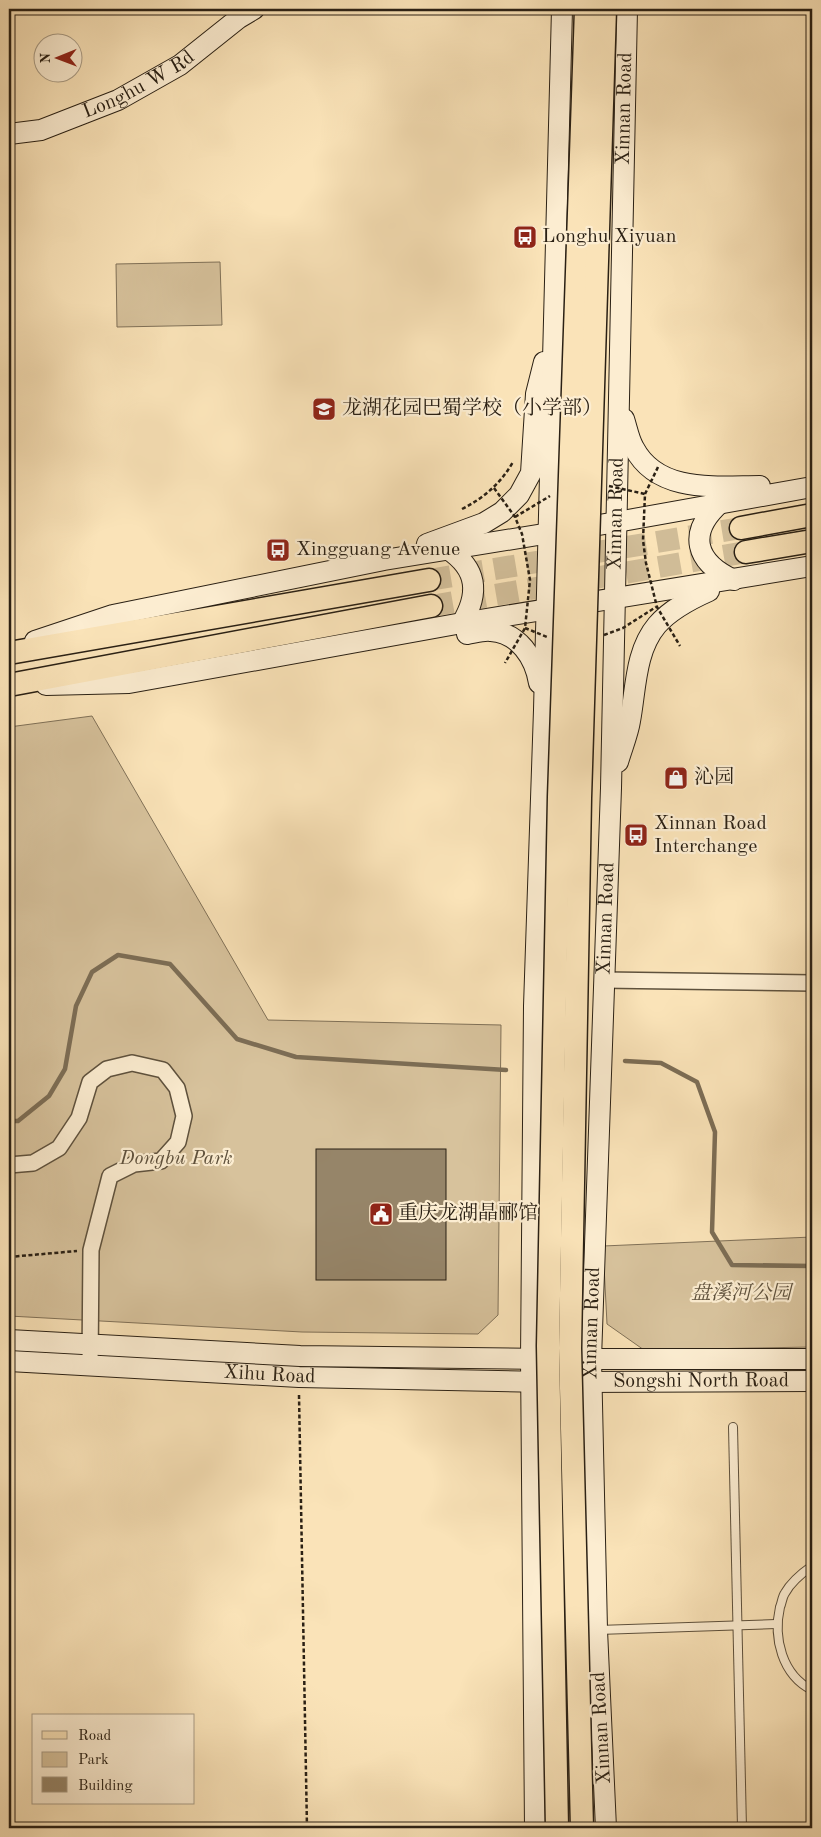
<svg xmlns="http://www.w3.org/2000/svg" width="821" height="1837" font-family="'Old Standard TT','Noto Serif SC',serif">
  <style>
    .green { fill: #d7c29c; stroke: #807158 }
    .lines { fill: none; stroke-linecap: round; stroke-linejoin: round }
    .stream { stroke: #7c6d55; stroke-width: 4.5 }
    .building { fill: #968569; stroke: #2a2014 }
    .primary-tunnel { stroke: #d0bc97; stroke-width: 22; stroke-dasharray: 22 11; stroke-linecap: butt }
    .lane-casing { stroke: #5e513d; stroke-width: 10 }
    .street-casing { stroke: #5e513d; stroke-width: 18 }
    .secondary-casing { stroke: #2a2014; stroke-width: 22 }
    .primary-casing { stroke: #2a2014; stroke-width: 25 }
    .path { stroke: #2a2014; stroke-width: 2.5; stroke-dasharray: 4 2.5; stroke-linecap: butt }
    .lane { stroke: #fcedd1; stroke-width: 8 }
    .street { stroke: #fcedd1; stroke-width: 15 }
    .secondary { stroke: #fcedd1; stroke-width: 20 }
    .primary { stroke: #fae3b8; stroke-width: 22 }
    .primary-bridge-casing { stroke: #2a2014; stroke-width: 25; stroke-linecap: butt }
    .path-bridge { stroke: #2a2014; stroke-width: 2.5; stroke-dasharray: 4 2.5; stroke-linecap: butt }
    .primary-bridge { stroke: #fae3b8; stroke-width: 22 }
    .labels { text-anchor: middle; dominant-baseline: central; stroke-width: 4.5; stroke-linejoin: round; paint-order: stroke }
    .street-label { font-size: 20px; fill: #2a2014; stroke: #fcedd1 }
    .poi-label { font-size: 20px; fill: #2a2014; stroke: #fcedd1; text-anchor: start }
    .park-label { font-size: 20px; font-style: italic; fill: #5e513d; stroke: #fcedd1 }
  </style>
  <rect width="100%" height="100%" fill="#fae3b8"/>
  <filter id="stains"><feTurbulence type="fractalNoise" baseFrequency=".004" numOctaves="4"/><feColorMatrix values="0 0 0 0 .2 0 0 0 0 .09 0 0 0 0 .02 0 0 0 .5 -.17"/></filter>
  <radialGradient id="worn" r=".72"><stop offset=".6" stop-color="#630" stop-opacity="0"/><stop offset="1" stop-color="#630" stop-opacity=".3"/></radialGradient>
  <g class="green">
    <path d="M220,262L222,325L117,327L116,264Z"/>
    <path d="M92,716L268,1020L501,1025L498,1315L478,1334L302,1332L9,1316V727Z"/>
    <path d="M812,1237V1347L644,1350L607,1324L603,1246Z"/>
  </g>
  <g class="lines">
    <g class="stream">
      <path d="M625,1061L661,1063L697,1082L715,1132L712,1232L732,1265L812,1266"/>
      <path d="M9,1121H18L49,1096L65,1069L76,1006L92,972L118,955L170,964L237,1039L296,1057L506,1070"/>
    </g>
  </g>
  <rect class="building" x="316" y="1149" width="130" height="131"/>
  <g class="lines">
    <g class="primary-tunnel">
      <path d="M429,580L741,528"/>
      <path d="M431,606L746,552"/>
    </g>
    <g class="lane-casing">
      <g id="lane">
        <path d="M733,1427L742,1828"/>
        <path d="M812,1566C802,1573 791,1582 785,1593C782,1597 782,1603 780,1607C773,1638 782,1675 812,1690"/>
        <path d="M598,1630L776,1624"/>
      </g>
    </g>
    <g class="street-casing">
      <g id="street">
        <path d="M603,980L812,983"/>
        <path d="M9,1165L33,1163L59,1148L79,1118L90,1082L107,1069L132,1063L163,1070L177,1088L184,1116L178,1142L161,1161L134,1164L110,1176L91,1250L90,1365"/>
      </g>
    </g>
    <g class="secondary-casing">
      <g id="secondary">
        <path id="s1" d="M9,134L41,130L118,100L180,65L239,18L254,9"/>
        <path d="M624,419C627,428 629,440 634,448C658,494 717,486 760,486"/>
        <path d="M720,503C687,533 695,562 734,580"/>
        <path d="M427,544L484,523L502,512L519,495L531,473L536,394L544,362"/>
        <path d="M449,550C478,570 479,594 462,623"/>
        <path d="M467,634C474,633 483,630 491,631C519,633 535,658 539,683"/>
        <path d="M35,641L113,615L384,560L617,522L812,487"/>
        <path d="M46,685L129,683L462,623L812,566"/>
        <path d="M618,762C622,748 628,734 630,721C636,689 635,651 657,625C671,609 691,599 709,591"/>
        <path d="M9,1340L300,1356L545,1359"/>
        <path d="M579,1359H812"/>
        <path id="s2" d="M9,1361L299,1377L545,1382"/>
        <path id="s3" d="M579,1382L812,1381"/>
        <path d="M535,1828L531,1359L534,1006L544,710L562,9"/>
        <path id="s4" d="M606,1828L597,1630L591,1359L611,788L627,9"/>
      </g>
    </g>
    <g class="primary-casing">
      <g id="primary">
        <path d="M741,528L812,515"/>
        <path d="M746,552L812,541"/>
        <path d="M9,653L429,580"/>
        <path d="M9,685L431,606"/>
      </g>
    </g>
    <g class="path">
      <path d="M462,509C484,498 501,483 513,462"/>
      <path d="M9,1257L77,1251"/>
      <path d="M299,1395L307,1828"/>
    </g>
    <use href="#lane" class="lane"/>
    <use href="#street" class="street"/>
    <use href="#secondary" class="secondary"/>
    <use href="#primary" class="primary"/>
    <g class="primary-bridge-casing">
      <g id="primary-bridge">
        <path d="M557,1828L548,1346L559,797L586,9"/>
        <path d="M582,1828L570,1348L580,798L605,9"/>
      </g>
    </g>
    <g class="path-bridge">
      <path d="M658,467L645,494L643,540L646,563L657,607L680,646"/>
      <path d="M609,486L645,494"/>
      <path d="M494,488L515,517L522,534L530,580L525,628L505,663"/>
      <path d="M515,517L550,496"/>
      <path d="M525,628L547,637"/>
      <path d="M604,635L623,628L656,607"/>
    </g>
    <use href="#primary-bridge" class="primary-bridge"/>
  </g>
  <defs>
    <g id="bus-square" transform="scale(1.25)"><rect x="-9" y="-9" width="18" height="18" rx="4" fill="#8f2418" stroke="#fcedd1"/><path d="M-5-6H5V4H4V6H2V4H-2V6H-4V4H-5ZM-3.5-4V0h7V-4ZM-3.5 1.2v1.5H-2V1.2ZM2 1.2v1.5H3.5V1.2Z" fill="#fff"/></g>
    <g id="school-square" transform="scale(1.25)"><rect x="-9" y="-9" width="18" height="18" rx="4" fill="#8f2418" stroke="#fcedd1"/><path d="M0-5L7-2L0 1L-7-2ZM-4 1L0 2.5L4 1V4Q0 6-4 4Z" fill="#fff"/></g>
    <g id="shop-square" transform="scale(1.25)"><rect x="-9" y="-9" width="18" height="18" rx="4" fill="#8f2418" stroke="#fcedd1"/><path d="M-5-2.5h2.3a2.7 3.5 0 0 1 5.4 0H5L5.5 6h-11ZM-1.5-2.5h3a1.5 2.3 0 0 0-3 0Z" fill="#fff"/></g>
    <g id="civic-square" transform="scale(1.25)"><rect x="-9" y="-9" width="18" height="18" rx="4" fill="#8f2418" stroke="#fcedd1"/><path d="M-.6-6.5H3V-4.5H.6V-3L4-1V1h2V6H-6V1h2V-1L-.6-3ZM-1.2 2.5V6h2.4V2.5Z" fill="#fff"/></g>
  </defs>
  <g fill-rule="evenodd">
    <use href="#bus-square" x="525" y="237"/>
    <use href="#school-square" x="324" y="409"/>
    <use href="#bus-square" x="278" y="550"/>
    <use href="#shop-square" x="676" y="778"/>
    <use href="#bus-square" x="636" y="835"/>
    <use href="#civic-square" x="381" y="1214"/>
  </g>
  <g class="labels">
    <g class="street-label">
      <text stroke="none"><textPath href="#s1" startOffset="140">Longhu W Rd</textPath></text>
      <text stroke="none"><textPath href="#s4" startOffset="1720">Xinnan Road</textPath></text>
      <text stroke="none"><textPath href="#s4" startOffset="1315">Xinnan Road</textPath></text>
      <text stroke="none"><textPath href="#s4" startOffset="910">Xinnan Road</textPath></text>
      <text stroke="none"><textPath href="#s4" startOffset="505">Xinnan Road</textPath></text>
      <text stroke="none"><textPath href="#s2" startOffset="261">Xihu Road</textPath></text>
      <text stroke="none"><textPath href="#s3" startOffset="122">Songshi North Road</textPath></text>
      <text transform="translate(602 1728) rotate(-93)">Xinnan Road</text>
    </g>
    <g class="poi-label">
      <text x="542" y="237">Longhu Xiyuan</text>
      <text x="342" y="409">龙湖花园巴蜀学校（小学部）</text>
      <text x="296" y="550">Xingguang Avenue</text>
      <text x="694" y="778">沁园</text>
      <text x="654" y="824">Xinnan Road<tspan x="654" dy="23">Interchange</tspan></text>
      <text x="398" y="1214">重庆龙湖晶郦馆</text>
    </g>
    <g class="park-label">
      <text x="176" y="1159">Dongbu Park</text>
      <text x="741" y="1294">盘溪河公园</text>
    </g>
  </g>
  <rect width="821" height="1837" fill="none" stroke="#fae3b8" stroke-width="30"/>
  <rect x="10" y="10" width="801" height="1817" fill="none" stroke="#2a2014" stroke-width="2.5"/>
  <rect x="15" y="15" width="791" height="1807" fill="none" stroke="#2a2014"/>
  <rect x="32" y="1714" width="162" height="90" fill="#fcedd1" stroke="#a89b85"/>
  <rect x="42" y="1731" width="25" height="8" fill="#fae3b8" stroke="#a89b85"/>
  <text x="78" y="1740" font-size="15" fill="#2a2014">Road</text>
  <rect x="42" y="1752" width="25" height="15" fill="#d7c29c" stroke="#a89b85"/>
  <text x="78" y="1764" font-size="15" fill="#2a2014">Park</text>
  <rect x="42" y="1777" width="25" height="15" fill="#968569" stroke="#a89b85"/>
  <text x="78" y="1790" font-size="15" fill="#2a2014">Building</text>
  <g transform="translate(58 58) rotate(269)"><circle r="24" fill="#fcedd1" stroke="#a89b85"/>
  <path d="M0-4L9 19L0 12L-9 19Z" fill="#8f2418"/>
  <text y="-8" font-size="14" font-weight="bold" text-anchor="middle" fill="#2a2014">N</text>
  </g>
  <rect width="100%" height="100%" filter="url(#stains)"/>
  <rect width="100%" height="100%" fill="url(#worn)"/>
</svg>
